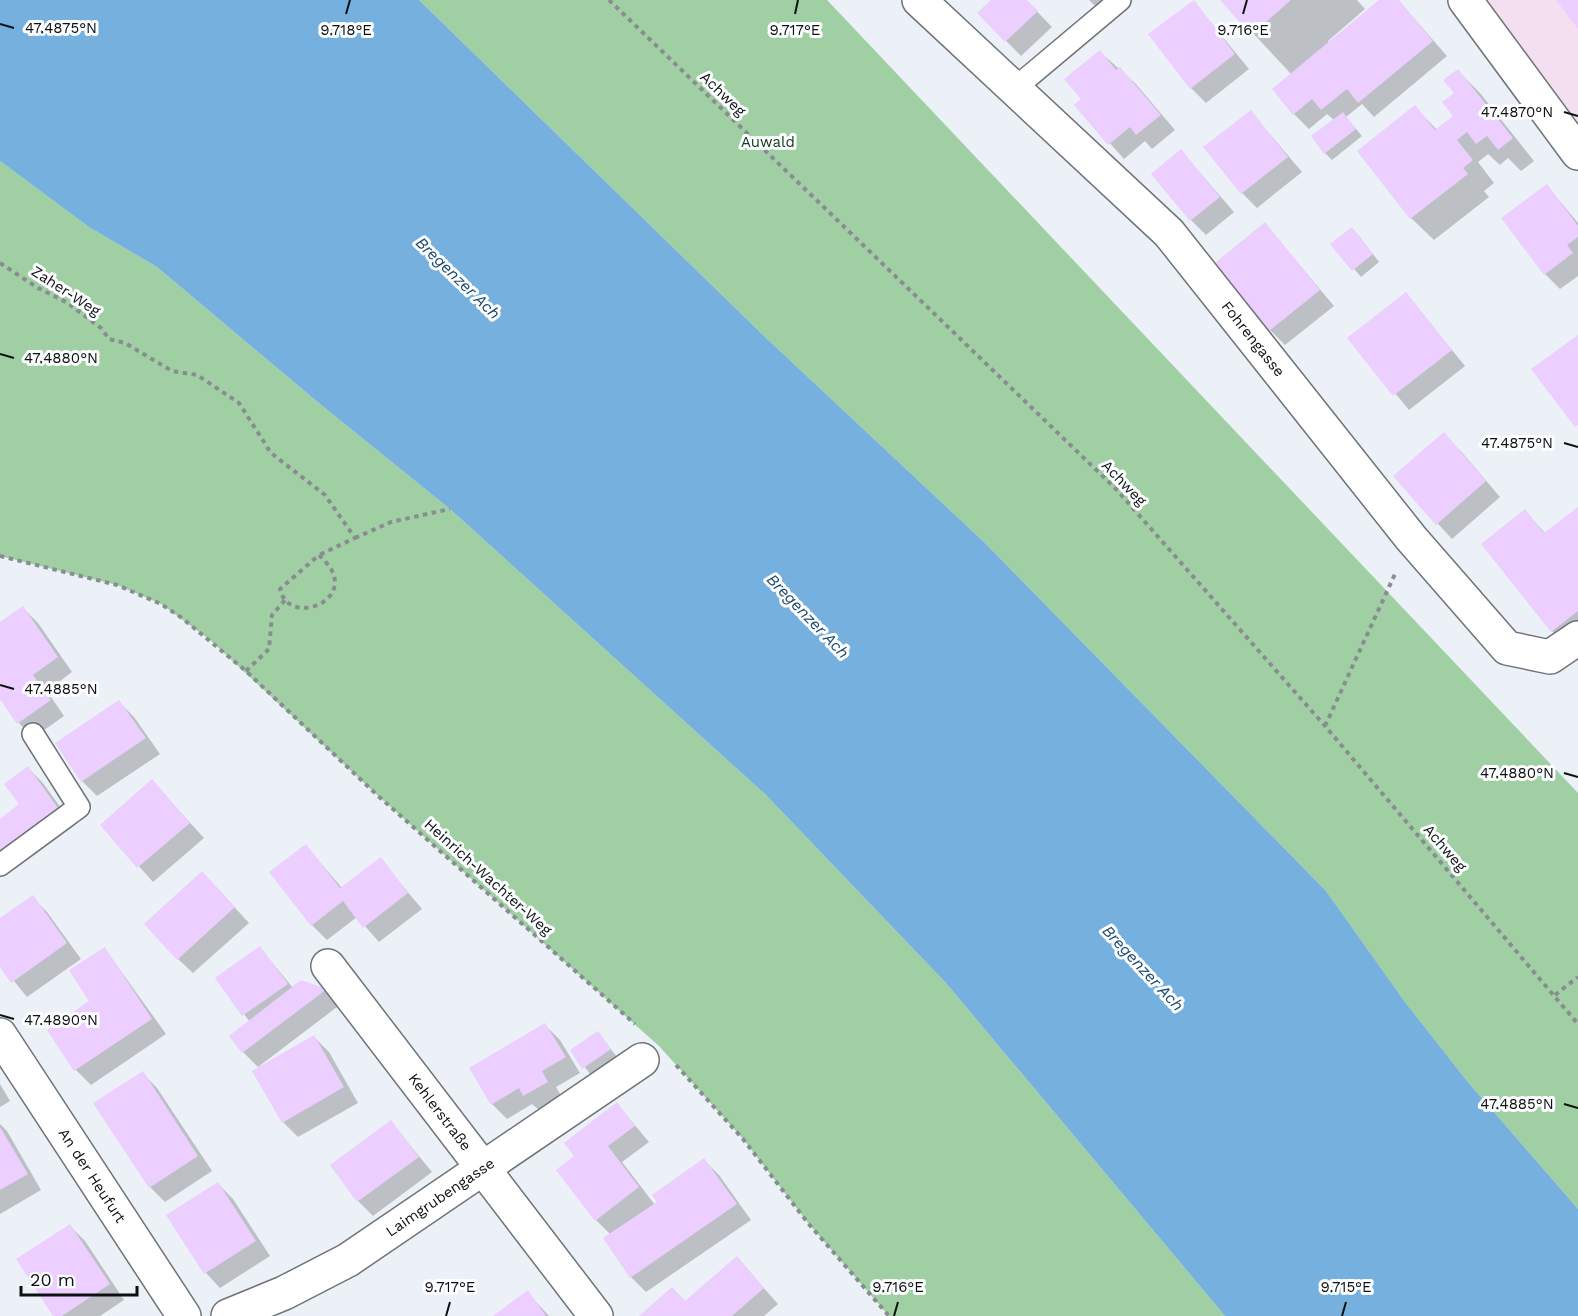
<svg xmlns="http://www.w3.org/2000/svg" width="1578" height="1316" font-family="'Work Sans',sans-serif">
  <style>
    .commercial { fill: #f3dfef }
    .green { fill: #9fcfa3 }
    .water { fill: #75b0df }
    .shadow { fill: #0003 }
    .building { fill: #ecceff }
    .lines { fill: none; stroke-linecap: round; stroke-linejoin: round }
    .lane-casing { stroke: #6e7378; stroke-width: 24 }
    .street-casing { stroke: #6e7378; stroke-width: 36 }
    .path { stroke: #898d91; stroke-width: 4; stroke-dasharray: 4.5 4.5; stroke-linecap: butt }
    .lane { stroke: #fff; stroke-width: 21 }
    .street { stroke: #fff; stroke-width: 33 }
    .ticks { fill: none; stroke: #0e1012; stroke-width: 2 }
    .labels { text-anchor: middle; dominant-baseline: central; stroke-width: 6; stroke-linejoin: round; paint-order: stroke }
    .street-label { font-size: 15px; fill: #0e1012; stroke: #fcfeff }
    .park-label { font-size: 15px; fill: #0f3818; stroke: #fcfeff }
    .water-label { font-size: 16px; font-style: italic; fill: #1d4969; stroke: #fcfeff }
    .ticks-label { font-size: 15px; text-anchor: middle; fill: #0e1012; stroke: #fcfeff; stroke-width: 6; stroke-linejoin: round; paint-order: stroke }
  </style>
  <rect width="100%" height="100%" fill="#ebf1f7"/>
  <path class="commercial" d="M1452,0H1578V166Z"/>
  <g class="green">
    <path d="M419,0H827L1578,793V1209L1467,1081L1405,1002L1326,891L985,543L764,336Z"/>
    <path d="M0,161L89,227L157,267L320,404L450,509L766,795L946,983L1225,1316H889L808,1223L743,1139L659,1046L376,794L210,640L161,604L117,585L0,556Z"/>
  </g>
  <path class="water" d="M0,0H419L764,336L985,543L1326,891L1405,1002L1467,1081L1578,1209V1316H1225L946,983L766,795L450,509L320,404L157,267L89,227L0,161Z"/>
  <g class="shadow">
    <path d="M994,0H1026L1052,27L1021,56L979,13Z"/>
    <path d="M1089,0H1111L1100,11Z"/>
    <path d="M1222,0H1357L1365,9L1328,41L1330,43L1382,0H1398L1447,56L1374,117L1362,104L1346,117L1362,136L1332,160L1325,153L1334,120L1327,114L1309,129L1294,114L1292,75Z"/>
    <path d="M1194,2L1249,69L1206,103L1191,88Z"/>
    <path d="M1100,52L1135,83L1175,130L1152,149L1145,141L1124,159L1076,105L1083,99Z"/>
    <path d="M1458,71L1480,93L1534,161L1521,171L1508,158L1500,165L1488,154L1478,162L1494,183L1484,191L1489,197L1434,240L1411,218L1359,151L1415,107L1437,130L1455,116Z"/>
    <path d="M1251,112L1302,172L1257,208L1242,193Z"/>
    <path d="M1181,151L1234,212L1206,235L1191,220Z"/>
    <path d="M1547,186L1578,223V276L1560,289L1545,274Z"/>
    <path d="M1265,224L1334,306L1285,345L1270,330Z"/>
    <path d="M1359,236L1379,262L1361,277L1333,244Z"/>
    <path d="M1406,294L1465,366L1409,410L1350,338Z"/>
    <path d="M1459,449L1500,497L1452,539L1395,477Z"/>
    <path d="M1578,509V637L1567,646L1552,631L1525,511L1546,534Z"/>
    <path d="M23,608L38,623L72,672L47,691L64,716L33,738L19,723L0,696V624Z"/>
    <path d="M119,702L134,717L160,754L97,796L82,781Z"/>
    <path d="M28,768L43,783L74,826L15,869L7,860L0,820L21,805Z"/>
    <path d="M152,781L204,838L153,882L102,825Z"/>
    <path d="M306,846L342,888L380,859L422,909L379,942L357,917L327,940L312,925Z"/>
    <path d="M217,888L249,923L193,973L178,959Z"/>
    <path d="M32,897L47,912L81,959L27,997L0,964V919Z"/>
    <path d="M260,948L293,988L326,990L341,1004L258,1067L243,1052L250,1022L217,978Z"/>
    <path d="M105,949L166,1034L91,1085L76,1070L49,1030L92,1002Z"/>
    <path d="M545,1025L560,1040L580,1073L556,1087L562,1097L539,1110L532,1104L507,1119L492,1104Z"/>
    <path d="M598,1033L617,1057L591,1075L572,1051Z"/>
    <path d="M314,1037L329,1052L358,1103L298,1137L283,1122Z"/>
    <path d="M142,1073L157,1088L212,1171L165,1202L150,1187Z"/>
    <path d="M0,1084L10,1101L0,1107Z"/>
    <path d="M617,1104L649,1142L622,1162L655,1205L704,1160L719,1175L751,1220L646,1292L631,1277L611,1235L596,1220L558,1170L576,1156Z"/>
    <path d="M391,1122L432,1172L373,1216L358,1201Z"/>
    <path d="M0,1124L7,1131L41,1190L0,1214Z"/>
    <path d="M218,1184L233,1199L270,1256L220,1288L206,1273Z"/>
    <path d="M70,1226L85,1241L124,1300L100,1316H55Z"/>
    <path d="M737,1258L778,1304L764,1316H641L686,1303Z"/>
    <path d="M527,1292L549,1316H496Z"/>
  </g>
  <g class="building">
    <path d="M991,0H1027L1038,11L1005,42L977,13Z"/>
    <path d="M1194,0L1235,54L1190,89L1148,34Z"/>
    <path d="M1220,0H1291L1251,35Z"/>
    <path d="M1379,0H1399L1433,41L1358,103L1347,89L1321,110L1312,99L1293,115L1272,89Z"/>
    <path d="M1556,0H1578V29Z"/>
    <path d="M1100,50L1116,70L1120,67L1161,115L1136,135L1130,127L1108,145L1074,105L1081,99L1064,79Z"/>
    <path d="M1458,69L1513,138L1498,150L1487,136L1476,144L1467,132L1457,140L1473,160L1463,168L1468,174L1410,219L1357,151L1415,105L1435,130L1453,116L1442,102L1454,93L1443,80Z"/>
    <path d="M1251,110L1288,157L1241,194L1203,147Z"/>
    <path d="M1343,112L1356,129L1324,154L1311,136Z"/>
    <path d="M1181,149L1220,197L1190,221L1151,174Z"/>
    <path d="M1547,184L1578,226V237L1567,245L1573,253L1544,275L1501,218Z"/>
    <path d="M1265,222L1320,290L1269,331L1215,263Z"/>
    <path d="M1352,227L1373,254L1352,271L1330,244Z"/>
    <path d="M1406,292L1452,350L1393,396L1347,338Z"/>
    <path d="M1578,335V425L1575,427L1531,369Z"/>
    <path d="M1444,432L1486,481L1436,525L1393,476Z"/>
    <path d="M1578,507V611L1551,632L1481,544L1525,509L1544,533Z"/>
    <path d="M23,606L58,657L33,675L51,700L17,724L0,699V622Z"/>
    <path d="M119,700L146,738L81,782L55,743Z"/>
    <path d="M28,766L60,811L0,854V819L19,804L4,784Z"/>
    <path d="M152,779L190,823L137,868L100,825Z"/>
    <path d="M306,844L340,888L381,857L408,893L363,928L343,901L311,926L269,872Z"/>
    <path d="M202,871L235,907L177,960L144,924Z"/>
    <path d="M33,895L67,943L11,983L0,967V918Z"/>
    <path d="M260,946L288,984L242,1016L215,978Z"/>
    <path d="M105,947L152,1019L74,1071L47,1030L89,1001L69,970Z"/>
    <path d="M301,980L327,989L242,1053L229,1036Z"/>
    <path d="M545,1023L566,1057L542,1071L548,1082L523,1096L519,1088L491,1105L469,1068Z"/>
    <path d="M598,1031L611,1049L582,1069L570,1050Z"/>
    <path d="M314,1035L344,1087L282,1123L252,1071Z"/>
    <path d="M143,1071L198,1156L149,1188L93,1103Z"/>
    <path d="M617,1102L635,1126L608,1146L639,1187L595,1221L556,1170L574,1156L564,1143Z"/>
    <path d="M391,1120L419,1157L357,1202L330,1165Z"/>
    <path d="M0,1127L28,1174L0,1190Z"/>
    <path d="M704,1158L737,1204L630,1278L603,1238L657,1202L652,1195Z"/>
    <path d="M218,1182L256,1241L204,1274L166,1215Z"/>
    <path d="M70,1224L110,1284L62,1316H53L16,1259Z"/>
    <path d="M737,1256L764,1288L732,1316H639L672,1287L685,1301Z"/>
    <path d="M528,1290L546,1316H493Z"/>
  </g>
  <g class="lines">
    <g class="lane-casing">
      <g id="lane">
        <path d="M1014,89L1120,0"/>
        <path d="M0,865L79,807L33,734"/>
      </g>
    </g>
    <g class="street-casing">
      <g id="street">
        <path id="s1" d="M919,0L1169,233L1411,538L1507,648L1550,657L1578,638"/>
        <path d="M1465,0L1578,153"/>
        <path id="s2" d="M328,966L596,1316"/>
        <path id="s3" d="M0,1035L184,1316"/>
        <path id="s4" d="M228,1316L284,1293L348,1260L642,1060"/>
      </g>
    </g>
    <g class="path">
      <path d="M609,0L1116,489L1325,726L1578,1024"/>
      <path d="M0,263L38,288L66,302L101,328L109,339L125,343L172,371L197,375L239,403L271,453L325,495L355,538L319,555"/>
      <path d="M355,538L391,522L450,509"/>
      <path d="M319,555C323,559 328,564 331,569C351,603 288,626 280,589Z"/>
      <path d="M0,556L117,585L161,604L182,618L246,671L376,794L635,1024"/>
      <path d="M246,671L269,649L272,615L285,600"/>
      <path d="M1325,726L1395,574"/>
      <path d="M1555,995L1578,977"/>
      <path d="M676,1065L743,1139L808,1223L889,1316"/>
    </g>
    <use href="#lane" class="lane"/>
    <use href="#street" class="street"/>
  </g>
  <path class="ticks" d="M346,14L350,0M795,14L798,0M1243,14L1247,0M0,24L14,28M1564,112L1578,116M0,354L14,358M1564,443L1578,447M0,685L14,689M1564,773L1578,777M0,1015L14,1019M1564,1104L1578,1108M446,1316L450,1302M894,1316L898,1302M1342,1316L1346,1302"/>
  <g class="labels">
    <g class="street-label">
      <text transform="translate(723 94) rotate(44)">Achweg</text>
      <text transform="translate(66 291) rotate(33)">Zaher-Weg</text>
      <text stroke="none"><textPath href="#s1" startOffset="477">Fohrengasse</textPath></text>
      <text transform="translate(1124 483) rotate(46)">Achweg</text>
      <text transform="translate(1445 848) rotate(49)">Achweg</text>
      <text transform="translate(488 877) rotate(42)">Heinrich-Wachter-Weg</text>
      <text stroke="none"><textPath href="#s2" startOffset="184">Kehlerstraße</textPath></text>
      <text stroke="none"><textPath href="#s3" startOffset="168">An der Heufurt</textPath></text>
      <text stroke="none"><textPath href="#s4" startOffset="244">Laimgrubengasse</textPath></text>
    </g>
    <g class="park-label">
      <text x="768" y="142">Auwald</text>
    </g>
    <g class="water-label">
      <text transform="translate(458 278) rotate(44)">Bregenzer Ach</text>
      <text transform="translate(808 616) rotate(46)">Bregenzer Ach</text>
      <text transform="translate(1143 968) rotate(47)">Bregenzer Ach</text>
    </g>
  </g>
  <g class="ticks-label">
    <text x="61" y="33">47.4875°N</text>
    <text x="346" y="35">9.718°E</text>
    <text x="795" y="35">9.717°E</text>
    <text x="1243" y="35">9.716°E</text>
    <text x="1517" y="117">47.4870°N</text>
    <text x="61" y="363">47.4880°N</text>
    <text x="1517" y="448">47.4875°N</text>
    <text x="61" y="694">47.4885°N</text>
    <text x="1517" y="778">47.4880°N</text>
    <text x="61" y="1025">47.4890°N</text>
    <text x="1517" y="1109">47.4885°N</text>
    <text x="450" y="1292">9.717°E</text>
    <text x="898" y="1292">9.716°E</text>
    <text x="1346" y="1292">9.715°E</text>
  </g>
  <path d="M21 1286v9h116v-9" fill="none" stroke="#0e1012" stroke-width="3"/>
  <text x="30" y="1286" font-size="18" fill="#0e1012" stroke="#fcfeff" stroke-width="4.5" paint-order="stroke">20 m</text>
</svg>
